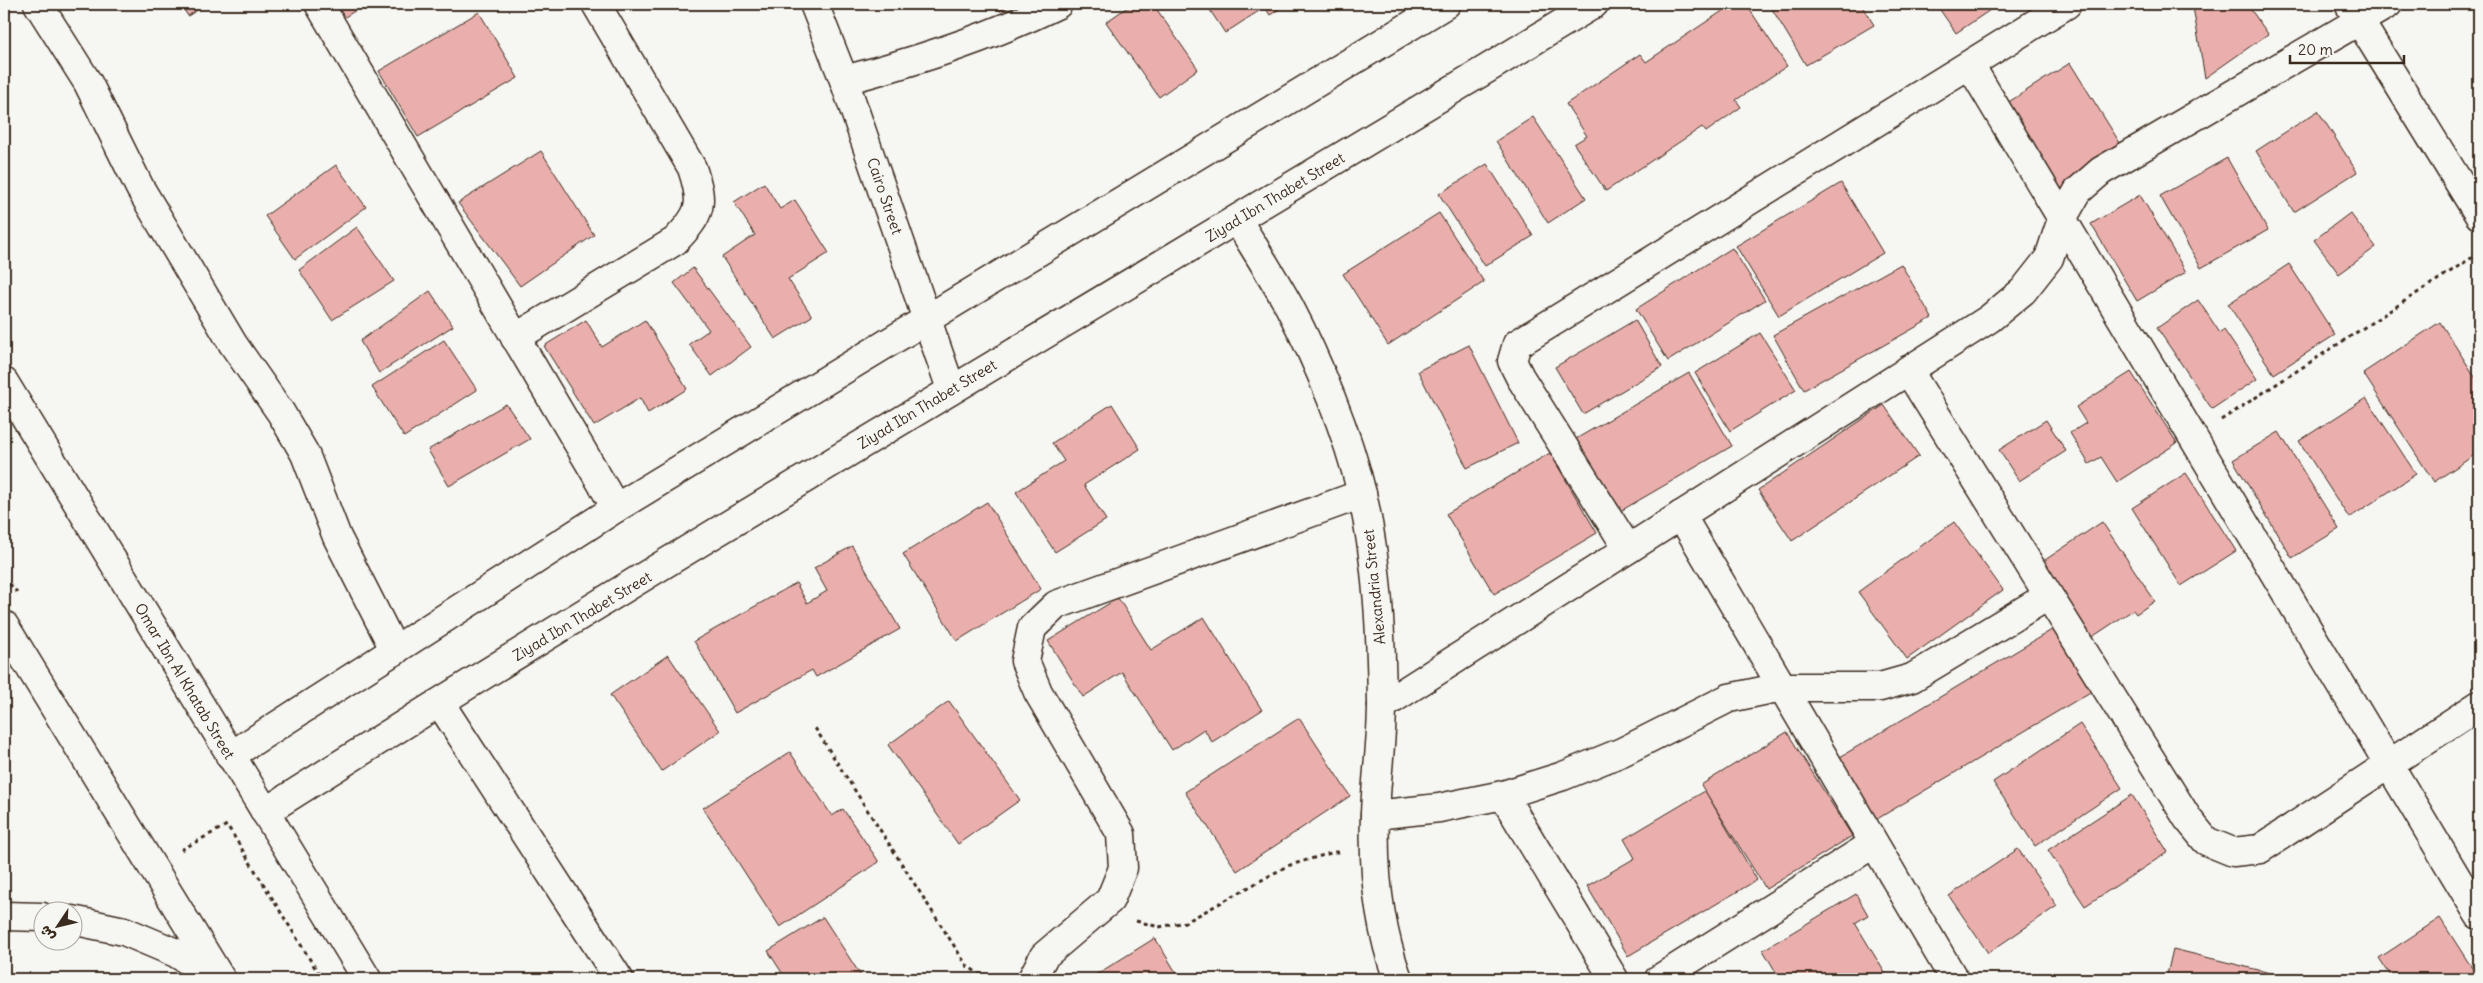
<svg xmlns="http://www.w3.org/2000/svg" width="2483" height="983" font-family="Delius,'Playpen Sans Arabic',sans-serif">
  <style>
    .building { fill: #eaafad; stroke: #3b2a1e }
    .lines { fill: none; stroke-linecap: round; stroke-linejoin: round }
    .street-casing { stroke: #3b2a1e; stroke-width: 31 }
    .secondary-casing { stroke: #3b2a1e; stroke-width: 31 }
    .path { stroke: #3b2a1e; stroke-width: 3; stroke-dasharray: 4 4; stroke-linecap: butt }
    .street { stroke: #f6f6f2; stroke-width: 28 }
    .secondary { stroke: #f6f6f2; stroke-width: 28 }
    .labels { text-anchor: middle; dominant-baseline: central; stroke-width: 4.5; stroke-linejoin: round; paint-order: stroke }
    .street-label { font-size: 15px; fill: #3b2a1e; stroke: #f6f6f2 }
  </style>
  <rect width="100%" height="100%" fill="#f6f6f2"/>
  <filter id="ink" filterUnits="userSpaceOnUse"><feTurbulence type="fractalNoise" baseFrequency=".02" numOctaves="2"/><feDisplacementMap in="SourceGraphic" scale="10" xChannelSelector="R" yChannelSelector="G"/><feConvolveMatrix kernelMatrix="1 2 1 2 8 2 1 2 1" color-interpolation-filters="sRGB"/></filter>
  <g filter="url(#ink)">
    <g class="building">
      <path d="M180,4H206L188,16Z"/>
      <path d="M329,4H366L340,20Z"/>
      <path d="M996,4H1017L1000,11Z"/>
      <path d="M1132,4H1153L1198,69L1159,97L1106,22Z"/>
      <path d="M1206,4H1287L1270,15L1265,7L1225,33Z"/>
      <path d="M1733,4H1746L1787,66L1736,100L1741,107L1706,132L1702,127L1606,191L1574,144L1587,136L1566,104L1640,54L1646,62Z"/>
      <path d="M1769,4H1865L1862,6L1874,25L1806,65Z"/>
      <path d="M1936,4H1999L1956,33Z"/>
      <path d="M2198,4H2247L2268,34L2205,78L2193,7Z"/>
      <path d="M2473,4H2479V13Z"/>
      <path d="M479,12L518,78L418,137L379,71Z"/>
      <path d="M2070,63L2125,151L2061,191L2007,103Z"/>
      <path d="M2318,111L2357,172L2294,212L2256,151Z"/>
      <path d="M1533,117L1586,198L1548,223L1496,141Z"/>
      <path d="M541,151L594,235L520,286L458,203Z"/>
      <path d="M2227,158L2268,230L2201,268L2160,196Z"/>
      <path d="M1487,164L1533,236L1485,266L1439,194Z"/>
      <path d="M336,165L366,207L295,259L265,216Z"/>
      <path d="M764,183L780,209L795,200L829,253L788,279L812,316L775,339L722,257L755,235L734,202Z"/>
      <path d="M1841,183L1883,253L1779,316L1736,246Z"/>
      <path d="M2140,195L2186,272L2137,301L2091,224Z"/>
      <path d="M1439,213L1484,282L1388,345L1343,274Z"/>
      <path d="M2350,213L2376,247L2339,274L2314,240Z"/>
      <path d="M357,227L394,281L332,320L299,270Z"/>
      <path d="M1732,248L1765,300L1668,361L1636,309Z"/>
      <path d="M1901,264L1932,318L1804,390L1773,335Z"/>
      <path d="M2289,264L2335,335L2274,374L2228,304Z"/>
      <path d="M693,268L751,347L712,376L689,344L709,330L674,283Z"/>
      <path d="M430,291L453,326L379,373L360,341Z"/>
      <path d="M2198,300L2220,333L2224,330L2257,379L2212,409L2157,328Z"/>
      <path d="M586,320L602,347L645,320L687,389L648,413L640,398L594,426L544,346Z"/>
      <path d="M1635,320L1662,367L1583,414L1555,367Z"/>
      <path d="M2440,322L2479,383V452L2434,482L2363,373Z"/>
      <path d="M1760,333L1796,390L1730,431L1695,373Z"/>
      <path d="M444,340L477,390L404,437L372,387Z"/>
      <path d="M1469,345L1518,443L1467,468L1418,371Z"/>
      <path d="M2131,372L2177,443L2117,482L2101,457L2089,464L2070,433L2086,423L2076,407Z"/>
      <path d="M1689,373L1732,446L1617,513L1574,440Z"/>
      <path d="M2366,398L2416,474L2349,518L2299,441Z"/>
      <path d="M506,404L530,439L449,486L428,450Z"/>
      <path d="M1112,404L1140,449L1084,485L1106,520L1055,552L1016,492L1064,461L1052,443Z"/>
      <path d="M1884,405L1919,456L1792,541L1758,490Z"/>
      <path d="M2046,420L2066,451L2019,481L1999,450Z"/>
      <path d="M2279,432L2339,529L2292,558L2233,460Z"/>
      <path d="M1550,453L1597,533L1494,594L1446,514Z"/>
      <path d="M2186,473L2236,551L2181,586L2132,508Z"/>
      <path d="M987,502L1041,589L957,641L903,554Z"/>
      <path d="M1954,522L2003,590L1907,659L1858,592Z"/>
      <path d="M2102,522L2155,601L2136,614L2133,610L2089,639L2039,564Z"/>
      <path d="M852,546L900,629L816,677L812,670L735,713L694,641L796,583L807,603L827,591L814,568Z"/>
      <path d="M1118,598L1151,650L1204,617L1262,710L1212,742L1204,729L1172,750L1122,672L1083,697L1048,641Z"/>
      <path d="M2055,628L2092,691L1872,822L1835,760Z"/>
      <path d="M668,655L720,731L662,771L610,695Z"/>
      <path d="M949,701L1020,800L958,844L888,745Z"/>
      <path d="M1299,718L1350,796L1237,871L1185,792Z"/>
      <path d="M2080,724L2122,788L2035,846L1993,782Z"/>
      <path d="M1787,732L1852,836L1766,889L1701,785Z"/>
      <path d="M790,752L832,816L843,809L879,862L780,927L703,808Z"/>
      <path d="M1705,791L1757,880L1628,956L1587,886L1635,858L1624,839Z"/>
      <path d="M2132,795L2168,852L2085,906L2048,850Z"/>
      <path d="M2018,849L2057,906L1988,953L1949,896Z"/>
      <path d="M1856,894L1868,915L1855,923L1885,973L1874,979H1780L1763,950Z"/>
      <path d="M823,917L863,979H786L768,951Z"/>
      <path d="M2440,918L2479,979H2393L2379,958Z"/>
      <path d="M1155,938L1180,979H1089Z"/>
      <path d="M2173,949L2287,977L2286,979H2166Z"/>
    </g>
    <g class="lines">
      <g class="street-casing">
        <g id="street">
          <path d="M38,4L88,83L140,188L233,344L281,413L305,454L337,537L395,651"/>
          <path d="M319,4L616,508"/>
          <path d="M814,4L844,80L951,389"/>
          <path d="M2349,4L2479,215"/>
          <path d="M1970,65L2479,915"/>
          <path d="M844,80C918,61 989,38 1058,4"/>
          <path d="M1238,221C1255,249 1273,277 1289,306C1318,361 1348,434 1362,494C1378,562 1381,634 1382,704C1382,741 1376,778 1375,815C1373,869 1379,928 1398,979"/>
          <path d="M515,338L675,241C702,213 704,204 692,168L596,4"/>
          <path d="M1908,370L2188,819L2206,841L2233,852L2260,849L2479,705"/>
          <path d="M1681,515L1954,979"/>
          <path d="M1628,549L1520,377L1512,361L1517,344L2067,4"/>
          <path d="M440,703L619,979"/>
          <path d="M1382,706L1989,319L2023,291L2049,258L2062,219L2078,191L2101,171L2388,4"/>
          <path d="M230,756L616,508L1446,4"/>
          <path d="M1503,795L1614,979"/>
          <path d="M265,812C703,534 1151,273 1594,4"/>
          <path d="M1375,815L1439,808L1503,795L1563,776L1622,752L1729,698L1782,687H1880L1912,678L2048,596"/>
          <path d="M4,916L42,917"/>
          <path d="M72,920L124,931L176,953L218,979"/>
          <path d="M1032,979L1044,956L1110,900L1123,868L1121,834L1038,692L1025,661L1032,628L1056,605L1362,494"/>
          <path d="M1659,979L1873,844"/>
        </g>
      </g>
      <g class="secondary-casing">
        <g id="secondary">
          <path d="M4,382L367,979"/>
          <path d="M4,625L221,979"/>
        </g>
      </g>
      <g class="path">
        <path d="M2221,420L2479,253"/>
        <path d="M4,578L17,592"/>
        <path d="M815,728L967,966L987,979"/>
        <path d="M181,850L227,825L322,979"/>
        <path d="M1136,921L1159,927L1186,922L1287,866L1334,852H1342"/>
      </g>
      <use href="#street" class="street"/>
      <use href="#secondary" class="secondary"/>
    </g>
  </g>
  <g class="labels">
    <g class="street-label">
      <text transform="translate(885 196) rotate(71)">Cairo Street</text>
      <text transform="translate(1275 197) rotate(-31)">Ziyad Ibn Thabet Street</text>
      <text transform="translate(927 404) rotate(-31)">Ziyad Ibn Thabet Street</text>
      <text transform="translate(1374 587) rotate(-96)">Alexandria Street</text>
      <text transform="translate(582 616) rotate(-31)">Ziyad Ibn Thabet Street</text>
      <text transform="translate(185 681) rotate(59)">Omar Ibn Al Khatab Street</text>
    </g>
  </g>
  <rect width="2483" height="983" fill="none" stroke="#f6f6f2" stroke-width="20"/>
  <rect x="10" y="10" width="2463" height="963" fill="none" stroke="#3b2a1e" stroke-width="2" filter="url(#ink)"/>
  <g transform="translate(58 926) rotate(235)"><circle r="24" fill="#f6f6f2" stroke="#aba49d"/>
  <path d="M0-4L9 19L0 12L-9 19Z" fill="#3b2a1e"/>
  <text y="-8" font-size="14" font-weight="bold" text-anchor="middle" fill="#3b2a1e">ش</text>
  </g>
  <path d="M2290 55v8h114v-8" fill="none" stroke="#3b2a1e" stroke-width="2.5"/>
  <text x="2298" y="55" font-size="15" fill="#3b2a1e" stroke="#f6f6f2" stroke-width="4" paint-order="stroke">20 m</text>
</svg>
